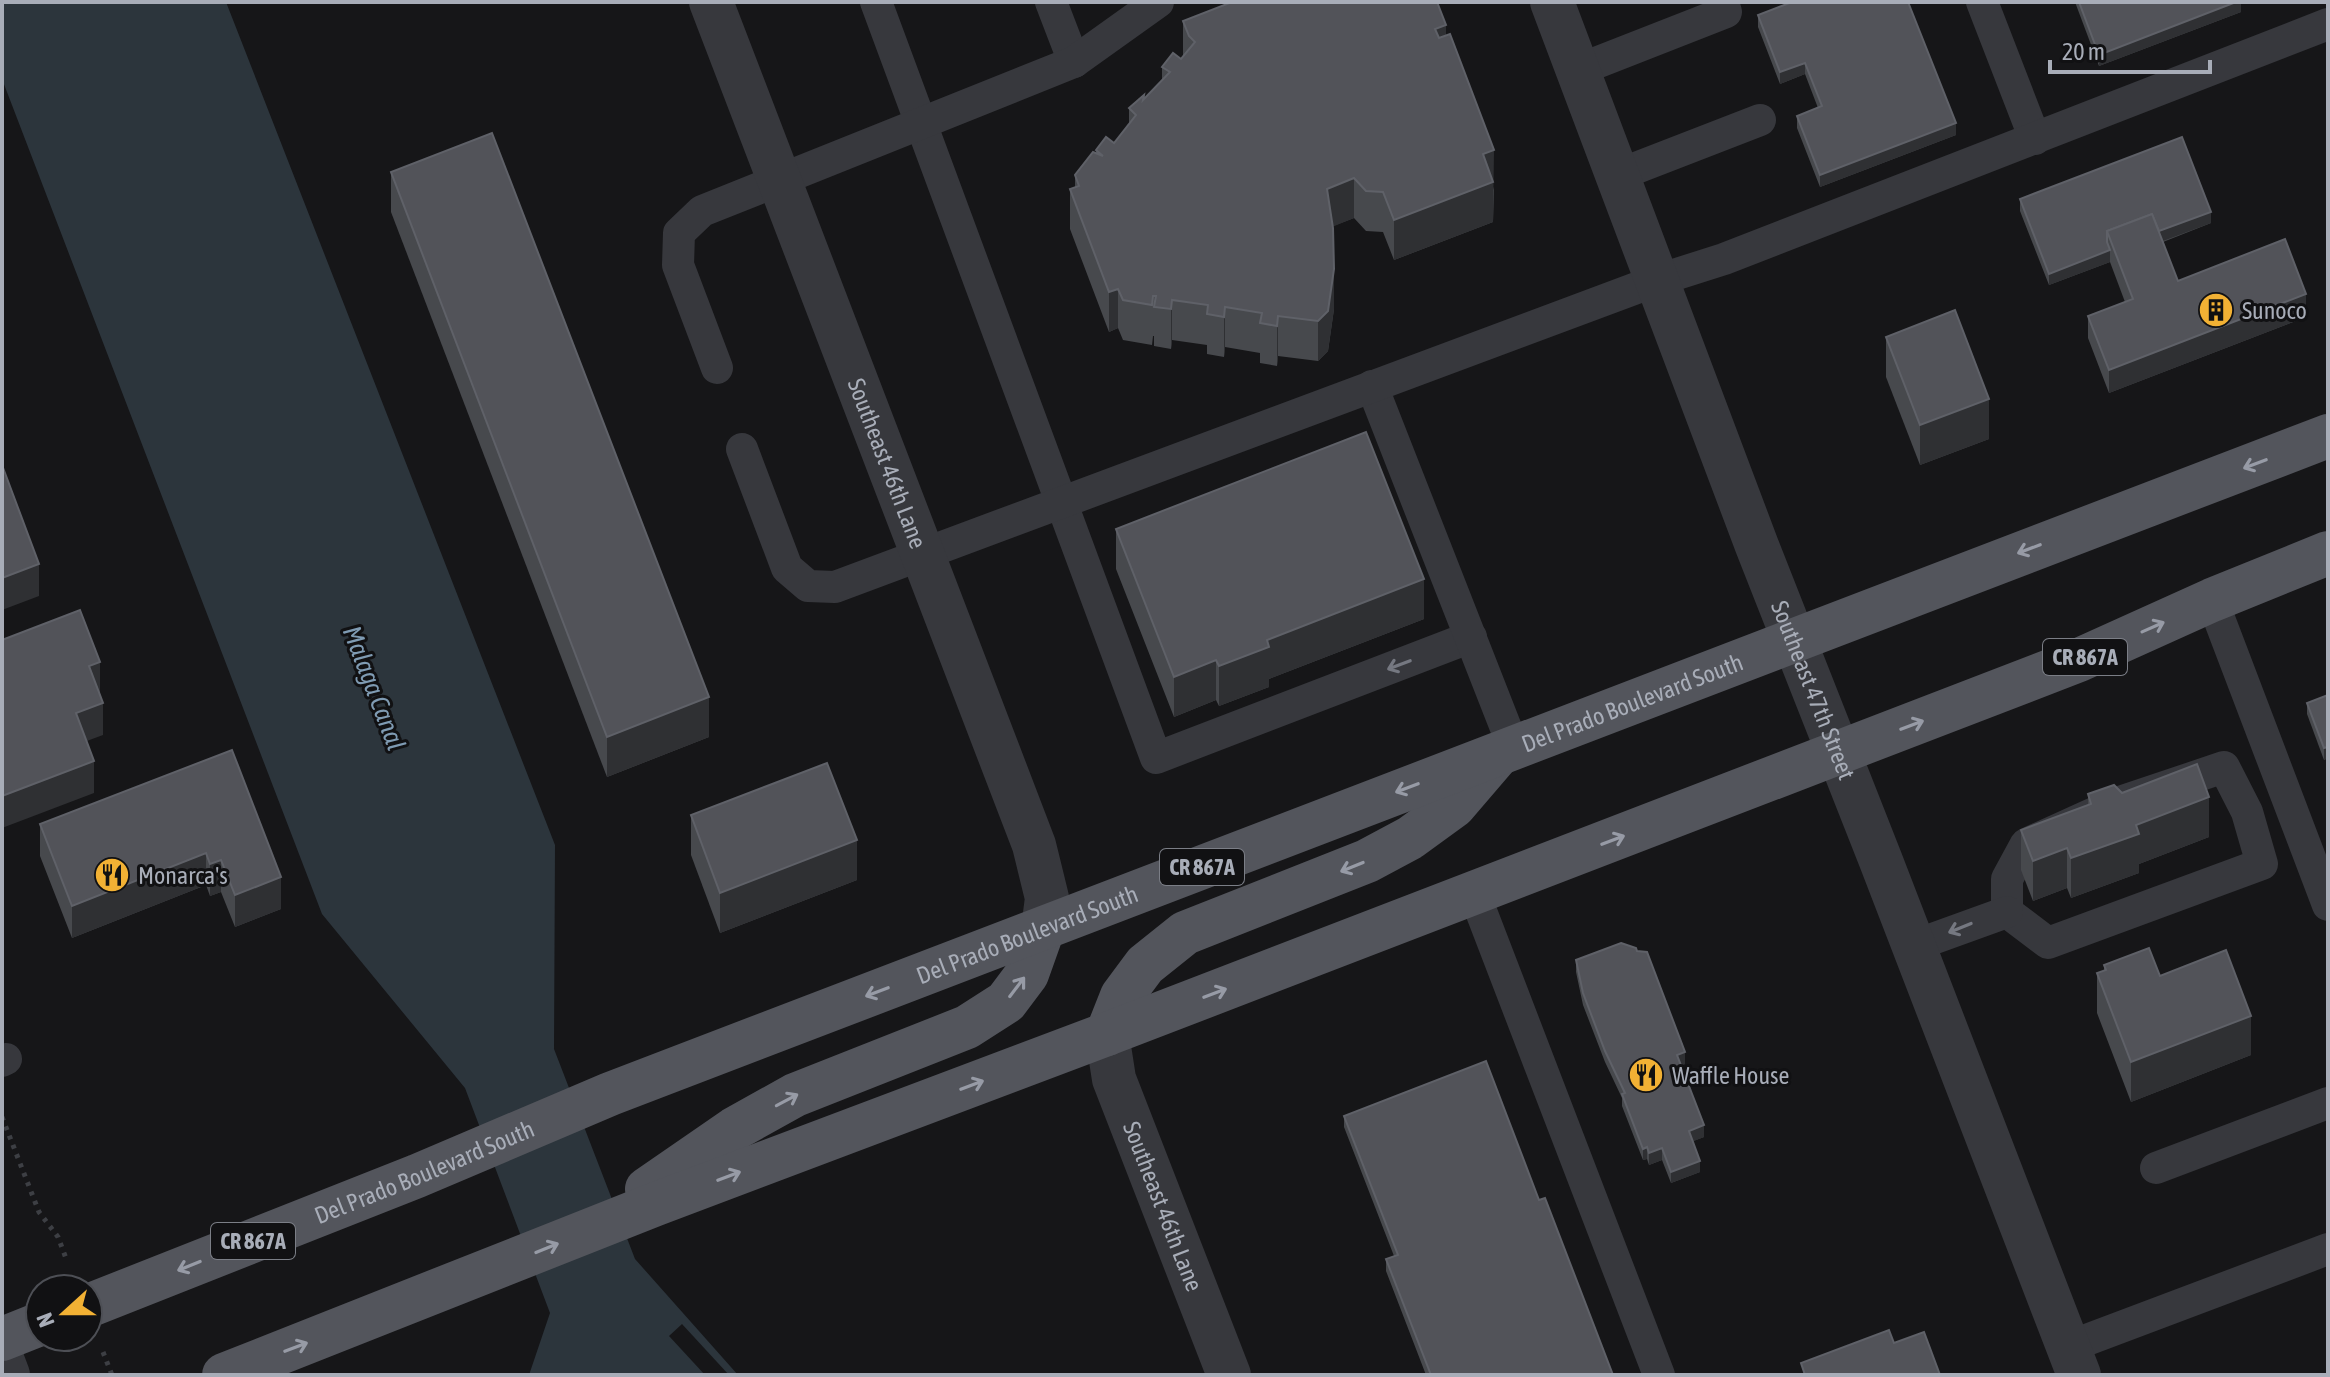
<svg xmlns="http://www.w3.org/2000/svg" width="2330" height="1377" font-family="'Asap Condensed',sans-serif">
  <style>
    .water { fill: #2c353c }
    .pier { fill: #161618 }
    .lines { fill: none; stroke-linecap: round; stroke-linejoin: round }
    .path { stroke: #3d3f44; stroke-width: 5; stroke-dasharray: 4 6; stroke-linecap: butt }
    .lane { stroke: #37383d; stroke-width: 32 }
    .street { stroke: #37383d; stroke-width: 44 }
    .primary { stroke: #53555c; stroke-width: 44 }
    .wall { fill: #47494d }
    .shaded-wall { fill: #2f3033 }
    .building { fill: #525359; stroke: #5f6168; stroke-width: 2 }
    .oneway { stroke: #979ba6 }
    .oneway2 { stroke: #757881 }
    .labels { text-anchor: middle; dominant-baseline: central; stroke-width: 6; stroke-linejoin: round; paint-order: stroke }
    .shield { fill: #111113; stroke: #7b7e86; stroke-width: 2 }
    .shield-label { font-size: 22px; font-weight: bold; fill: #a8adb8 }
    .poi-label { font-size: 24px; fill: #a8adb8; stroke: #111113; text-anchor: start }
    .street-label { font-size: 24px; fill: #a8adb8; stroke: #111113 }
    .water-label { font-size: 26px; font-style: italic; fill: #7f9bb3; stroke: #111113 }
  </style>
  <rect width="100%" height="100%" fill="#161618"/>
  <path class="water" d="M2,2H226L555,845L554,1049L635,1259L738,1375H529L550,1313L465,1088L322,914L2,79Z"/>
  <path class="pier" d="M682,1324L729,1375H705L669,1336Z"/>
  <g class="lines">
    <g class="path">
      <path d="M2,1117L39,1212L58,1237L67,1261"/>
      <path d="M103,1352L112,1375"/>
    </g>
    <g class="lane">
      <path d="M876,2L1156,758L1471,637"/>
      <path d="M1051,2L1074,62"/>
      <path d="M1982,2L2035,139"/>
      <path d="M1578,70L1726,12L1723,2"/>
      <path d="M1618,175L1760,120"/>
      <path d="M717,368L678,265L679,233L702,211L1074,62L1158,2"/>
      <path d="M1372,386L1513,746"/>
      <path d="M742,449L787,568L808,586L835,587L1658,280L1724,259L2328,24"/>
      <path d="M2212,600L2328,905"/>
      <path d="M2224,767L2247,812L2262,864L2048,943L2007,912V879L2026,844L2114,804Z"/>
      <path d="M1474,893L1659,1375"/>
      <path d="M1913,946L2007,912"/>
      <path d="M2,1061L6,1059"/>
      <path d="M2156,1168L2328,1103"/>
      <path d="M2068,1347L2328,1249"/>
    </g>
    <g class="street">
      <path id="s1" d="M711,2L1034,845L1047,898L1043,929"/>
      <path id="s2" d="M1552,2L1757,546L1881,861L2079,1375"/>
      <path id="s3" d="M1107,1034L1114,1079L1229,1375"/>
      <path d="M2,1359L8,1375"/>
    </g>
    <g class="primary">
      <path d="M1107,1034L1122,996L1145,965L1185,933L1367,861L1410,838L1454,806L1496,757"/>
      <path d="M647,1189L734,1129L795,1095L967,1027L1006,1002L1027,974L1043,929"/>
      <path id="s4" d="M88,1306L417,1176L610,1094L2328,436"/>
      <path d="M2,1339L40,1324"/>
      <path d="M224,1375L656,1204L1107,1034L2079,660L2212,600L2328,553"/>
    </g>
  </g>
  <g class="wall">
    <path d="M2075,2H2241V12L2099,66Z"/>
    <path d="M1758,15L1956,135L1820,187L1797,128V116L1818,108L1805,74L1780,84L1758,27Z"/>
    <path d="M1183,21L1446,36L1494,190L1493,222L1394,260L1383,232L1366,231L1354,218L1333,226L1334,309L1328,351L1318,361L1278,356L1277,366L1260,363V353L1225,347L1224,357L1207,354V345L1172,340L1171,349L1154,346V336H1153L1152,345L1123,340L1118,328L1109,332L1070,229V189L1075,188V175L1096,153V150L1114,143L1129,124V108L1144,99L1162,80V67L1183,57Z"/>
    <path d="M391,172L709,737L607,777L391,212Z"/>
    <path d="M2020,199L2211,223L2163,242L2178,281L2306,317L2109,393L2088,338V316L2125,302L2110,262L2049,285L2020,211Z"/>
    <path d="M1886,337L1989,439L1920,465L1886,377Z"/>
    <path d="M1116,529L1424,619L1269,679V687L1219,706L1216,700L1174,717L1116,569Z"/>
    <path d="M2328,695V758L2324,760L2307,714V703Z"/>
    <path d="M232,750L281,909L235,927L221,892L210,896L206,885L72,938L40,856V824Z"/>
    <path d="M2122,793L2209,837L2139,864V873L2071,898L2067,888L2033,901L2021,870V830L2088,805V794Z"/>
    <path d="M691,815L857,880L720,933L691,855Z"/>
    <path d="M1576,960L1685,1064L1681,1065L1704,1137L1693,1141L1700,1172L1671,1183L1662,1160L1649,1165L1647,1159L1643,1160L1622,1106V1098L1605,1062L1583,1005L1576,972Z"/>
    <path d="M2104,965L2160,976L2251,1055L2131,1102L2097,1013V973L2104,971Z"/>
    <path d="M1344,1116L1539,1200L1613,1375H1426L1386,1271V1259L1394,1256L1344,1127Z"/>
  </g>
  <g class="shaded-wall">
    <path d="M2236,2H2241V12L2099,66V55Z"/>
    <path d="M1446,25V65L1435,29Z"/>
    <path d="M1805,63V74L1780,84V72Z"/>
    <path d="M1956,123V135L1820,187V175Z"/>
    <path d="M1494,150L1493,222L1394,260V220L1483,154Z"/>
    <path d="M1354,178V218L1327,229V189Z"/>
    <path d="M2211,212V223L2155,244V233Z"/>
    <path d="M2110,250V262L2049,285V274Z"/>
    <path d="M1334,269V309L1328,351L1318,361V321Z"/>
    <path d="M1118,289V328L1109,332V292Z"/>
    <path d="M2306,294V317L2109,393V370Z"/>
    <path d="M1172,300V340L1171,349V309Z"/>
    <path d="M1225,307V347L1224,357V317Z"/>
    <path d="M1278,316V356L1277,366V326Z"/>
    <path d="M1989,399V439L1920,465V425Z"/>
    <path d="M39,564V596L2,610V578Z"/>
    <path d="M1424,579V619L1269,679V687L1219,706V666L1267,640Z"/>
    <path d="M1216,660V700L1174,717V677Z"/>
    <path d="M100,662V694L89,698V666Z"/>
    <path d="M709,697V737L607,777V737Z"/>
    <path d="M103,703V735L76,745V713Z"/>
    <path d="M2328,747V758L2324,760V748Z"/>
    <path d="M94,761V793L2,828V796Z"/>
    <path d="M2209,797V837L2139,864V873L2071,898V858L2136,825Z"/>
    <path d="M857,840V880L720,933V893Z"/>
    <path d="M2067,848V888L2033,901V861Z"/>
    <path d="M206,853V885L72,938V906Z"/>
    <path d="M221,860V892L210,896V864Z"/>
    <path d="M281,877V909L235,927V895Z"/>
    <path d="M2251,1016V1055L2131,1102V1062Z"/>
    <path d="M1685,1052V1064L1677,1067V1055Z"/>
    <path d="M1704,1125V1137L1689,1143V1131Z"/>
    <path d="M1647,1147V1159L1643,1160V1149Z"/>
    <path d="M1662,1148V1160L1649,1165V1153Z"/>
    <path d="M1700,1161V1172L1671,1183V1172Z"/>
  </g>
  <g class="building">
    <path d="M1232,2H1437L1446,25L1435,29L1439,38L1450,34L1494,150L1483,154L1493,182L1394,220L1383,192L1366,191L1354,178L1327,189L1333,228L1334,269L1328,311L1318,321L1278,316L1277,326L1260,323L1262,313L1225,307L1224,317L1207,314L1208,305L1172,300L1171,309L1154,307L1156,296H1153L1152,305L1123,300L1118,289L1109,292L1070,189L1079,186L1075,175L1093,152L1103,156L1096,150L1106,137L1114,143L1136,115L1129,108L1144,95L1143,100L1170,72L1162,67L1173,53L1181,59L1195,42L1189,36L1183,21Z"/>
    <path d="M1792,2H1908L1956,123L1820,175L1797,116L1822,106L1805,63L1780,72L1758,15Z"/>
    <path d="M2079,2H2236L2099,55Z"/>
    <path d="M492,133L709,697L607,737L391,172Z"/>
    <path d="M2182,137L2211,212L2159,231L2152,214L2107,231V242L2110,250L2049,274L2020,199Z"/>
    <path d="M2152,214L2178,281L2285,239L2306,294L2109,370L2088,316L2133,299L2107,231Z"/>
    <path d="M1955,310L1989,399L1920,425L1886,337Z"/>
    <path d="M1366,432L1424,579L1267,640L1269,647L1219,666L1216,660L1174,677L1116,529Z"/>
    <path d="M2,465L39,564L2,578Z"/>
    <path d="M80,610L100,662L89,666L103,703L76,713L94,761L2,796V640Z"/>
    <path d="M2328,695V747L2324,748L2307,703Z"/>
    <path d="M232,750L281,877L235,895L221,860L210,864L206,853L72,906L40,824Z"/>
    <path d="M827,763L857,840L720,893L691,815Z"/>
    <path d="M2197,764L2209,797L2136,825L2139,834L2071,858L2067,848L2033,861L2021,830L2091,804L2088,794L2114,785L2122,793Z"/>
    <path d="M1621,943L1636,948L1637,951L1647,952L1685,1052L1677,1055L1704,1125L1689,1131L1700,1161L1671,1172L1662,1148L1649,1153L1647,1147L1643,1149L1622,1094L1625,1093L1605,1051L1583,993L1576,960Z"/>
    <path d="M2149,948L2160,976L2226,950L2251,1016L2131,1062L2097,973L2106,970L2104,965Z"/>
    <path d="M1486,1061L1539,1200L1545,1198L1613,1375H1431L1386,1259L1398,1255L1344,1116Z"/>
    <path d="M1889,1330L1894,1343L1924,1332L1940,1375H1805L1801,1363Z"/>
  </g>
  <defs><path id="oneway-shaft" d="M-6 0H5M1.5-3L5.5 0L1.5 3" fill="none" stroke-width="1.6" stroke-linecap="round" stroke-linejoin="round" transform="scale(2)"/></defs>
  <g class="oneway">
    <use href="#oneway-shaft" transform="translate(2255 464) rotate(159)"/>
    <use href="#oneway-shaft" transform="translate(2029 549) rotate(159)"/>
    <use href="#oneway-shaft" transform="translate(2153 627) rotate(-24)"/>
    <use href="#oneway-shaft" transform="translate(1912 725) rotate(-21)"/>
    <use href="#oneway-shaft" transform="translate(1407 788) rotate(159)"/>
    <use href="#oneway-shaft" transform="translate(1613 840) rotate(-21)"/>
    <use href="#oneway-shaft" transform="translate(1352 867) rotate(158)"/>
    <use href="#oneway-shaft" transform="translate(1017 987) rotate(-53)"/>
    <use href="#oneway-shaft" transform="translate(877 992) rotate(159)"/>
    <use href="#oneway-shaft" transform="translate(1215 993) rotate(-21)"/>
    <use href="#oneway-shaft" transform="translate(972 1085) rotate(-21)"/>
    <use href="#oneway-shaft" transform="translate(787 1100) rotate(-28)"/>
    <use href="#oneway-shaft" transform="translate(729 1176) rotate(-21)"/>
    <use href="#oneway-shaft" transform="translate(547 1248) rotate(-22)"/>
    <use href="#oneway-shaft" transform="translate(189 1266) rotate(158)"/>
    <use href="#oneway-shaft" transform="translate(296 1347) rotate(-21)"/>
  </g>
  <g class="oneway2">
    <use href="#oneway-shaft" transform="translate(1399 665) rotate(159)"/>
    <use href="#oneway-shaft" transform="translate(1960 928) rotate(158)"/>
  </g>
  <defs>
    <g id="building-disc" transform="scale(1.8)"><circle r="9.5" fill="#f2b134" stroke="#111113"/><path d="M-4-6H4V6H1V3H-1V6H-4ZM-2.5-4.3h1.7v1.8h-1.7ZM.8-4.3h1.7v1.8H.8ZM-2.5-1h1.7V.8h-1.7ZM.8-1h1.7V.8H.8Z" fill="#111"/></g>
    <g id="restaurant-disc" transform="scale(1.8)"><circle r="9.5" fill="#f2b134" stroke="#111113"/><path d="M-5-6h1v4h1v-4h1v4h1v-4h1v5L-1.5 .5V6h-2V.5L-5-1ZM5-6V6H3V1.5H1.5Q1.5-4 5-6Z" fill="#111"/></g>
  </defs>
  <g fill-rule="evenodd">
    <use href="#building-disc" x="2216" y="310"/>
    <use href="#restaurant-disc" x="112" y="875"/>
    <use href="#restaurant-disc" x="1646" y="1075"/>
  </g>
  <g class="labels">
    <g class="shield">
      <rect x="2043" y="639" width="84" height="36" rx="6"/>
      <rect x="1160" y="849" width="84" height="36" rx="6"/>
      <rect x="211" y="1223" width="84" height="36" rx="6"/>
    </g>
    <g class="shield-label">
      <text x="2085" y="657">CR 867A</text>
      <text x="1202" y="867">CR 867A</text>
      <text x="253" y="1241">CR 867A</text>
    </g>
    <g class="poi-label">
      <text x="2242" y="310">Sunoco</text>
      <text x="138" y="875">Monarca's</text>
      <text x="1672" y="1075">Waffle House</text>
    </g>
    <g class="street-label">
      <text stroke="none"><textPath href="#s1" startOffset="494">Southeast 46th Lane</textPath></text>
      <text stroke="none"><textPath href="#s2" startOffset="736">Southeast 47th Street</textPath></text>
      <text stroke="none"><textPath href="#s4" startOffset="1658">Del Prado Boulevard South</textPath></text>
      <text stroke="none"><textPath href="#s4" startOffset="1010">Del Prado Boulevard South</textPath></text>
      <text stroke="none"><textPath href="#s4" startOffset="362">Del Prado Boulevard South</textPath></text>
      <text stroke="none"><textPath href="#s3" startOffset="182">Southeast 46th Lane</textPath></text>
    </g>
    <g class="water-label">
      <text transform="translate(374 688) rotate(69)">Malaga Canal</text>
    </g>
  </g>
  <rect width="2330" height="1377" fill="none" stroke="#a8adb8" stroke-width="8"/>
  <g transform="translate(64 1313) rotate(249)"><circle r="38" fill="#111113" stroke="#4d4f55" stroke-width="2"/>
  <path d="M0-6L14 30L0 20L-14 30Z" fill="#f2b134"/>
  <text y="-12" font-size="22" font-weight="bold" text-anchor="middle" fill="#a8adb8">N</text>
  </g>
  <path d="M2050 60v12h160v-12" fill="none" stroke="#a8adb8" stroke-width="4"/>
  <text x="2062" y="60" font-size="24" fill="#a8adb8" stroke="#111113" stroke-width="6" paint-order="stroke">20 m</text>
</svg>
